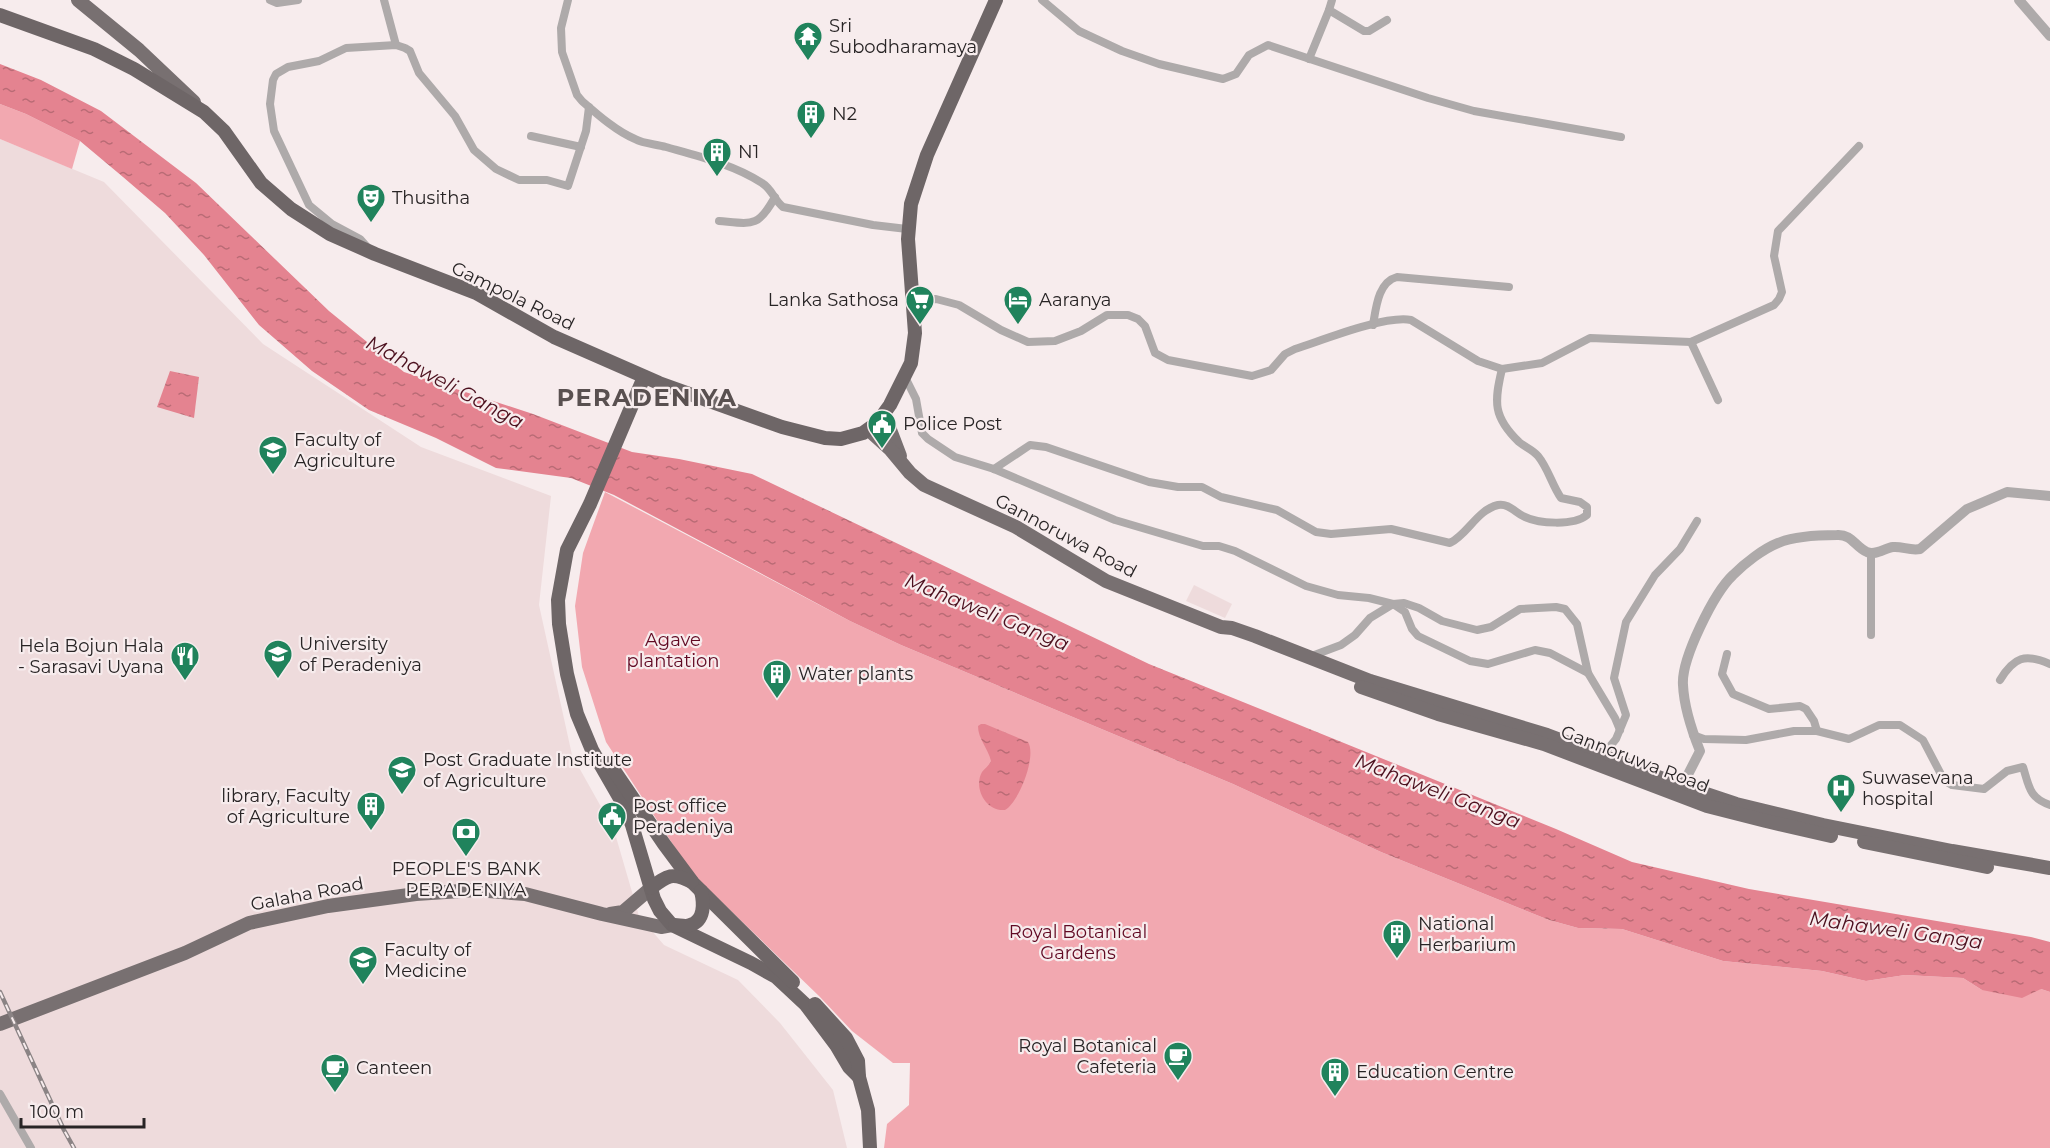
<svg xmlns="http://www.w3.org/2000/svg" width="2050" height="1148" font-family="Montserrat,sans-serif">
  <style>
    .built { fill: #eedbdc }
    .garden { fill: #f2a8b0 }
    .water { fill: url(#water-ripples) }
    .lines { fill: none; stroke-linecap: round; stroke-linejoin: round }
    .minor { stroke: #aeaaaa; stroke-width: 8 }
    .tertiary { stroke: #aeaaaa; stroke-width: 10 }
    .primary { stroke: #787071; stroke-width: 14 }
    .trunk { stroke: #6e6667; stroke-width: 14 }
    .rail-casing { stroke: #8b8485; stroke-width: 4.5 }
    .rail { stroke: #f7eced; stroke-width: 2; stroke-dasharray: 7; stroke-linecap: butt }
    .labels { text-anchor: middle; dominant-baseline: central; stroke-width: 4.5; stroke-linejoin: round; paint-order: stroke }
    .poi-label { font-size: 18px; fill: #282425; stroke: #f7eced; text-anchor: start }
    .street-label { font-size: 18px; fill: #282425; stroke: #f7eced }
    .park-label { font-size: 18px; fill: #610923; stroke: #f7eced }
    .water-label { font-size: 20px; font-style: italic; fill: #4c101e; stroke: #f7eced }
    .district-label { font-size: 24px; font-weight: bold; letter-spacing: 1.5px; fill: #595050; stroke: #f7eced }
  </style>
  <defs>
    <pattern id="water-ripples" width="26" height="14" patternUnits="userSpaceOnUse" patternTransform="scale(1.5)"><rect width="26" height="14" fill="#e48390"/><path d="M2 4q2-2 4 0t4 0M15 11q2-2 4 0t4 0" fill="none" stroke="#b96b75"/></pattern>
  </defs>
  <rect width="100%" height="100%" fill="#f7eced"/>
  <g class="built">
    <path d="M0,139L104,182L263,344L421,447L551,496L539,605L572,755L614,830L639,916L664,945L738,980L780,1023L833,1090L847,1148H0Z"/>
    <path d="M1194,585L1232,604L1225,618L1186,601Z"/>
  </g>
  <g class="garden">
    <path d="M0,104L26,114L80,141L72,169L0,139Z"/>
    <path d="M605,492L850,621L901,645L1233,784L1381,852L1549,920L1578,928L1622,929L1723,961L1822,971L1866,981L1905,975L1963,978L1982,990L2041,989L2050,992V1148H884L887,1124L909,1105L910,1063H893L852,1031L819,996L700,881L687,866L606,742L582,667L575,606L583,553Z"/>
  </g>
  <g class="water">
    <path d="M0,64L41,80L101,111L196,183L329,311L404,372L533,414L632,452L679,459L752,474L1149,664L1556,829L1632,862L1749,889L2031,937L2050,942V992L2041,989L2022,998L1982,990L1963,978L1905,975L1866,981L1822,971L1723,961L1622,929L1578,928L1549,920L1381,852L1233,784L901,645L850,621L614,495L571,478L496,468L436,438L369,410L312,371L259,325L204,255L165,213L123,177L80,141L26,114L0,104Z"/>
    <path d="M170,371L199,377L194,418L157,407Z"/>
    <path d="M981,724H985L1028,742C1037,756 1019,802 1005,810C986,812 973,788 982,772C985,768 989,766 991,761C988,748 978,739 978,726Z"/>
  </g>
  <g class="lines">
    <g class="minor">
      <path d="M270,0L277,3L298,0"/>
      <path d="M384,0L396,45"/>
      <path d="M568,0L561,28L562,52L577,95L582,101C597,114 616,131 635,139C644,144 656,144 666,147C698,156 735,165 762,183C772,189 774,200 783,207L873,225L907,229"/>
      <path d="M1042,0L1079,31L1122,51L1159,64L1223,79L1236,74L1249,55L1268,45L1428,98L1474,111L1621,137"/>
      <path d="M1332,0L1329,10L1364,31H1369L1387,20"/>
      <path d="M1309,59L1329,10"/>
      <path d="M531,136L581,147"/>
      <path d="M719,221C752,224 758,228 775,197"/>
      <path d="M368,248L360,239L332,224L309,205L274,131L270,104L273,80L276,74L288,67L319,61L346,48L396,45L405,48L410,51L419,73L455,116L474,150L496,169L519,180H547L568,186L586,131L589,107"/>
      <path d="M914,300L936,299L959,305L1001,330L1028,342L1055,341L1081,331L1107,315H1128L1138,319L1145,326L1155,353L1168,360L1252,376L1271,370L1285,354L1295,349C1323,340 1385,315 1411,320L1478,361L1502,369L1542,363L1590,338L1691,342L1774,305L1779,299L1782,292L1774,256L1778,231L1859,146"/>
      <path d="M1373,325C1376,308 1378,282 1397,277L1509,287"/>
      <path d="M1691,342L1718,400"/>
      <path d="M905,377L916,399L922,433L928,439L955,457L994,469L1115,520L1203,546H1219L1235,551L1306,586L1338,595L1369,598L1393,604L1405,612L1412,629L1418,636L1470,661L1488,664L1535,650L1550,653L1588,673"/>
      <path d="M994,469L1030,445L1046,447L1149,482L1178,487H1202L1221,497L1277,510L1316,532L1331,534L1391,529L1450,543C1468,534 1477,510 1498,505C1508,503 1515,512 1523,516C1538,524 1574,526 1587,515V507L1580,502L1561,498C1552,485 1548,468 1538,456C1533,450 1525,447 1519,442C1493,417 1494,402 1502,369"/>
      <path d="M1871,554V635"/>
      <path d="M1727,654L1722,674L1733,694L1769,709L1800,706L1806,709L1814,721L1817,731"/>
      <path d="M1309,657L1341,645L1355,635L1370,618L1393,604L1404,603L1419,608L1442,621L1477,630L1491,627L1520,609L1556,607L1565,609L1577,624L1588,673L1615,718L1620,730"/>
      <path d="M2000,680C2014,657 2025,653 2050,664"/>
      <path d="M1693,735L1704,739L1746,740L1794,731H1817L1849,739L1879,725H1900L1923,740L1944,780L1952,785L1984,789L2007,771L2023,767C2029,786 2029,798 2050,805"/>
      <path d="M1602,756L1616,739L1626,715L1614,678L1626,622L1655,575L1680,549L1697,521"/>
      <path d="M0,1094L31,1148"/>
    </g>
    <g class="tertiary">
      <path d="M2019,0L2050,36"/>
      <path d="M1679,792L1700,751C1692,731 1684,707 1683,685C1681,659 1714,593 1733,575C1745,563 1763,549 1778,543C1795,536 1818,535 1837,535C1852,534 1855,547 1867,552C1875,556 1885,548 1893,547C1902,546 1910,551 1920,549L1967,509L2007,492L2050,496"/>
    </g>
    <g class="primary">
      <path d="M78,0L139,50L194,102"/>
      <path d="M884,414L900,456"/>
      <path d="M869,430L890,449L910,473L924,485L1016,527L1106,581L1221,627L1232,628L1255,636L1370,681L1547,735L1682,786L1736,804L1823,825L1952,851L2050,868"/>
      <path d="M1361,687L1438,714L1544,744L1707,806L1766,821L1831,836"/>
      <path d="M1864,842L1987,867"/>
      <path d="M610,914L623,912L651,888"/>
      <path d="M0,1024L185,953L249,923L328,906L416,894L476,890L525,894L602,914L661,927L672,925"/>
    </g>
    <g class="trunk">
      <path d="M0,15L94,49L134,69L204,112L224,131L261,183L291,209L330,234L375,254L476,293L554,337L659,383L782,427L825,438L841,439L863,433L877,423L890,405L911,363L915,333L908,239L911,204L927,155L996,0"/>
      <path d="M644,377L590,504L567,550L558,600L559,624L567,674L577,714L592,750L626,809L632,825L654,899L660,911L672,925L751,963L776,977L806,1005L836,1045L849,1067L859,1077"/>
      <path d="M609,763L664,844L693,883L793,982"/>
      <path d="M651,888C668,875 672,872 692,882"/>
      <path d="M675,925C679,925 686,927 690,925C705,921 704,903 701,891"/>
      <path d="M815,1004L846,1038L858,1061L859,1077L868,1110L870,1148"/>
    </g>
    <g class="rail-casing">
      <path id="rail" d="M0,992L64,1130L74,1148"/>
    </g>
    <use href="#rail" class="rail"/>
  </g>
  <defs>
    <g id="temple-pin" transform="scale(1.5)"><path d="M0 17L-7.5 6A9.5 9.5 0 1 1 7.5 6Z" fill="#20835c" stroke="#f7eced"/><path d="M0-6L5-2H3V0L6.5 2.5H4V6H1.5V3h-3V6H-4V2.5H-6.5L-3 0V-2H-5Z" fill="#fff"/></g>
    <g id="building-pin" transform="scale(1.5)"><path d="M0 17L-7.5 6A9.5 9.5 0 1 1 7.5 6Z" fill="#20835c" stroke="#f7eced"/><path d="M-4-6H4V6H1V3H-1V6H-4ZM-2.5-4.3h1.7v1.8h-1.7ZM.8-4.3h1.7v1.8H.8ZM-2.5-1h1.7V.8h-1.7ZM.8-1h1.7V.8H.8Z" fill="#fff"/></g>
    <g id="theatre-pin" transform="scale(1.5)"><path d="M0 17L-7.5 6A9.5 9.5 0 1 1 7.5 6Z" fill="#20835c" stroke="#f7eced"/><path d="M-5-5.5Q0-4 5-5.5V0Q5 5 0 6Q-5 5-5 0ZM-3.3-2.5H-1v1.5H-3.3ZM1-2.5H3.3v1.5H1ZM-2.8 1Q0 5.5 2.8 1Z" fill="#fff"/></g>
    <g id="supermarket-pin" transform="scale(1.5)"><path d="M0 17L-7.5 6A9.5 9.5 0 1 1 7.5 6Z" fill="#20835c" stroke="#f7eced"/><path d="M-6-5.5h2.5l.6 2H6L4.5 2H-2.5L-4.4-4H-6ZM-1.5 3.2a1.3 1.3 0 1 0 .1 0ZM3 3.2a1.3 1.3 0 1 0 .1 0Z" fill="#fff"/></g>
    <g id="hotel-pin" transform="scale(1.5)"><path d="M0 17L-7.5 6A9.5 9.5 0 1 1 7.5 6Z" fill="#20835c" stroke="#f7eced"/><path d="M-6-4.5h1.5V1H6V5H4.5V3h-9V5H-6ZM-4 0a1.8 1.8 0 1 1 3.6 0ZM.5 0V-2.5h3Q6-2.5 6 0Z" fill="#fff"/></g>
    <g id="civic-pin" transform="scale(1.5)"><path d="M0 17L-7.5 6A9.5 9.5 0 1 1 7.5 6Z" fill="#20835c" stroke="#f7eced"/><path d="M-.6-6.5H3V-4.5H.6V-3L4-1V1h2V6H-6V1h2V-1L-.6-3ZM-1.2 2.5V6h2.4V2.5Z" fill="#fff"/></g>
    <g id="university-pin" transform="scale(1.5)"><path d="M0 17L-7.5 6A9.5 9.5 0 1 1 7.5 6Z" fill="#20835c" stroke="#f7eced"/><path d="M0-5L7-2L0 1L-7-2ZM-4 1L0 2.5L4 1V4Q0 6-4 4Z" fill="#fff"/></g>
    <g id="restaurant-pin" transform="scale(1.5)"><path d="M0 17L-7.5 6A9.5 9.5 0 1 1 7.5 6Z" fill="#20835c" stroke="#f7eced"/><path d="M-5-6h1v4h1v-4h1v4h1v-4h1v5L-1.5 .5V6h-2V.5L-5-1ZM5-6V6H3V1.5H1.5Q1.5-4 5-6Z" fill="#fff"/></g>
    <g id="hospital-pin" transform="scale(1.5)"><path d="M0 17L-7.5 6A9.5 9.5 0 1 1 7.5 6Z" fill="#20835c" stroke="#f7eced"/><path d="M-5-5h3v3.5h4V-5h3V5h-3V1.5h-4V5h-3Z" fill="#fff"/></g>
    <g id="bank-pin" transform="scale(1.5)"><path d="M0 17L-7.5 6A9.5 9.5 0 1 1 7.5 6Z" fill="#20835c" stroke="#f7eced"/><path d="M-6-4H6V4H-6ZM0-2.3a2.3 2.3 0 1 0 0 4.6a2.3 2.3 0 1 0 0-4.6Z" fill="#fff"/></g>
    <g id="cafe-pin" transform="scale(1.5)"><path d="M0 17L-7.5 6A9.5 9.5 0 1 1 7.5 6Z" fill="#20835c" stroke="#f7eced"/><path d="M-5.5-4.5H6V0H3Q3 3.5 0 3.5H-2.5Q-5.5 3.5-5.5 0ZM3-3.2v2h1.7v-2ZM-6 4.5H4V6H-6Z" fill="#fff"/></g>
  </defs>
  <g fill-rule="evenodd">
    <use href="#temple-pin" x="808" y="36"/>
    <use href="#building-pin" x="811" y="114"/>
    <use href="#building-pin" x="717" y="152"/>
    <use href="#theatre-pin" x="371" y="198"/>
    <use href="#supermarket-pin" x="920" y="300"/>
    <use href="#hotel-pin" x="1018" y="300"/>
    <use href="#civic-pin" x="882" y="424"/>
    <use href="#university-pin" x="273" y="450"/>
    <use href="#university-pin" x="278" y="654"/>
    <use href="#restaurant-pin" x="185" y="656"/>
    <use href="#building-pin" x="777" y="674"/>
    <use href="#university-pin" x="402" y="770"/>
    <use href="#hospital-pin" x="1841" y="788"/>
    <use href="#building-pin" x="371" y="806"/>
    <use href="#civic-pin" x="612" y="816"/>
    <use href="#bank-pin" x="466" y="832"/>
    <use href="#building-pin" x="1397" y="934"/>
    <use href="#university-pin" x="363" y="960"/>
    <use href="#cafe-pin" x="1178" y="1056"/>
    <use href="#cafe-pin" x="335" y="1068"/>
    <use href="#building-pin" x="1335" y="1072"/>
  </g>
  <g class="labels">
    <g class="poi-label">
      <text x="829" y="26">Sri<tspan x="829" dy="21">Subodharamaya</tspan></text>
      <text x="832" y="114">N2</text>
      <text x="738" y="152">N1</text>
      <text x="392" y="198">Thusitha</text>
      <text x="899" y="300" text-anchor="end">Lanka Sathosa</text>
      <text x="1039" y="300">Aaranya</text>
      <text x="903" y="424">Police Post</text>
      <text x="294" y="440">Faculty of<tspan x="294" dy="21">Agriculture</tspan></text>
      <text x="299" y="644">University<tspan x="299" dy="21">of Peradeniya</tspan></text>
      <text x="164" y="646" text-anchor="end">Hela Bojun Hala<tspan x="164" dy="21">- Sarasavi Uyana</tspan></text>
      <text x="798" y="674">Water plants</text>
      <text x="423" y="760">Post Graduate Institute<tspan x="423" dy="21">of Agriculture</tspan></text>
      <text x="1862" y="778">Suwasevana<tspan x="1862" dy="21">hospital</tspan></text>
      <text x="350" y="796" text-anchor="end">library, Faculty<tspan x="350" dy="21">of Agriculture</tspan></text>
      <text x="633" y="806">Post office<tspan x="633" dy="21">Peradeniya</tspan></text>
      <text x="466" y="869" text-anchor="middle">PEOPLE'S BANK<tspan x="466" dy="21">PERADENIYA</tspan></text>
      <text x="1418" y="924">National<tspan x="1418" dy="21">Herbarium</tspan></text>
      <text x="384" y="950">Faculty of<tspan x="384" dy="21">Medicine</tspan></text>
      <text x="1157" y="1046" text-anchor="end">Royal Botanical<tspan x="1157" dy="21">Cafeteria</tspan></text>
      <text x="356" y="1068">Canteen</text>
      <text x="1356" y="1072">Education Centre</text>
    </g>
    <g class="street-label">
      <text transform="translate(513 296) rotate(26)">Gampola Road</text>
      <text transform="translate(1066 536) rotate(28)">Gannoruwa Road</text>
      <text transform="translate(1635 759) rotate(21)">Gannoruwa Road</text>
      <text transform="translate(307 894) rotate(-11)">Galaha Road</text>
    </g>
    <g class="park-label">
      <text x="673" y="640">Agave<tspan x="673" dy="21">plantation</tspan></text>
      <text x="1078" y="932">Royal Botanical<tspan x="1078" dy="21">Gardens</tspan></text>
    </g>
    <g class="water-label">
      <text transform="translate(445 382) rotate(28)">Mahaweli Ganga</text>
      <text transform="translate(987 612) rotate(22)">Mahaweli Ganga</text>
      <text transform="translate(1438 791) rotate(21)">Mahaweli Ganga</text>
      <text transform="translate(1896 930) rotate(8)">Mahaweli Ganga</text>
    </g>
    <g class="district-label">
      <text x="647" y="397">PERADENIYA</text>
    </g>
  </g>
  <path d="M21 1118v9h123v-9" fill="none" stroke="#282425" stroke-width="3"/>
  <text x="30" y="1118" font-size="18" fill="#282425" stroke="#f7eced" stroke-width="4.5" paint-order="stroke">100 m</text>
</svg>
